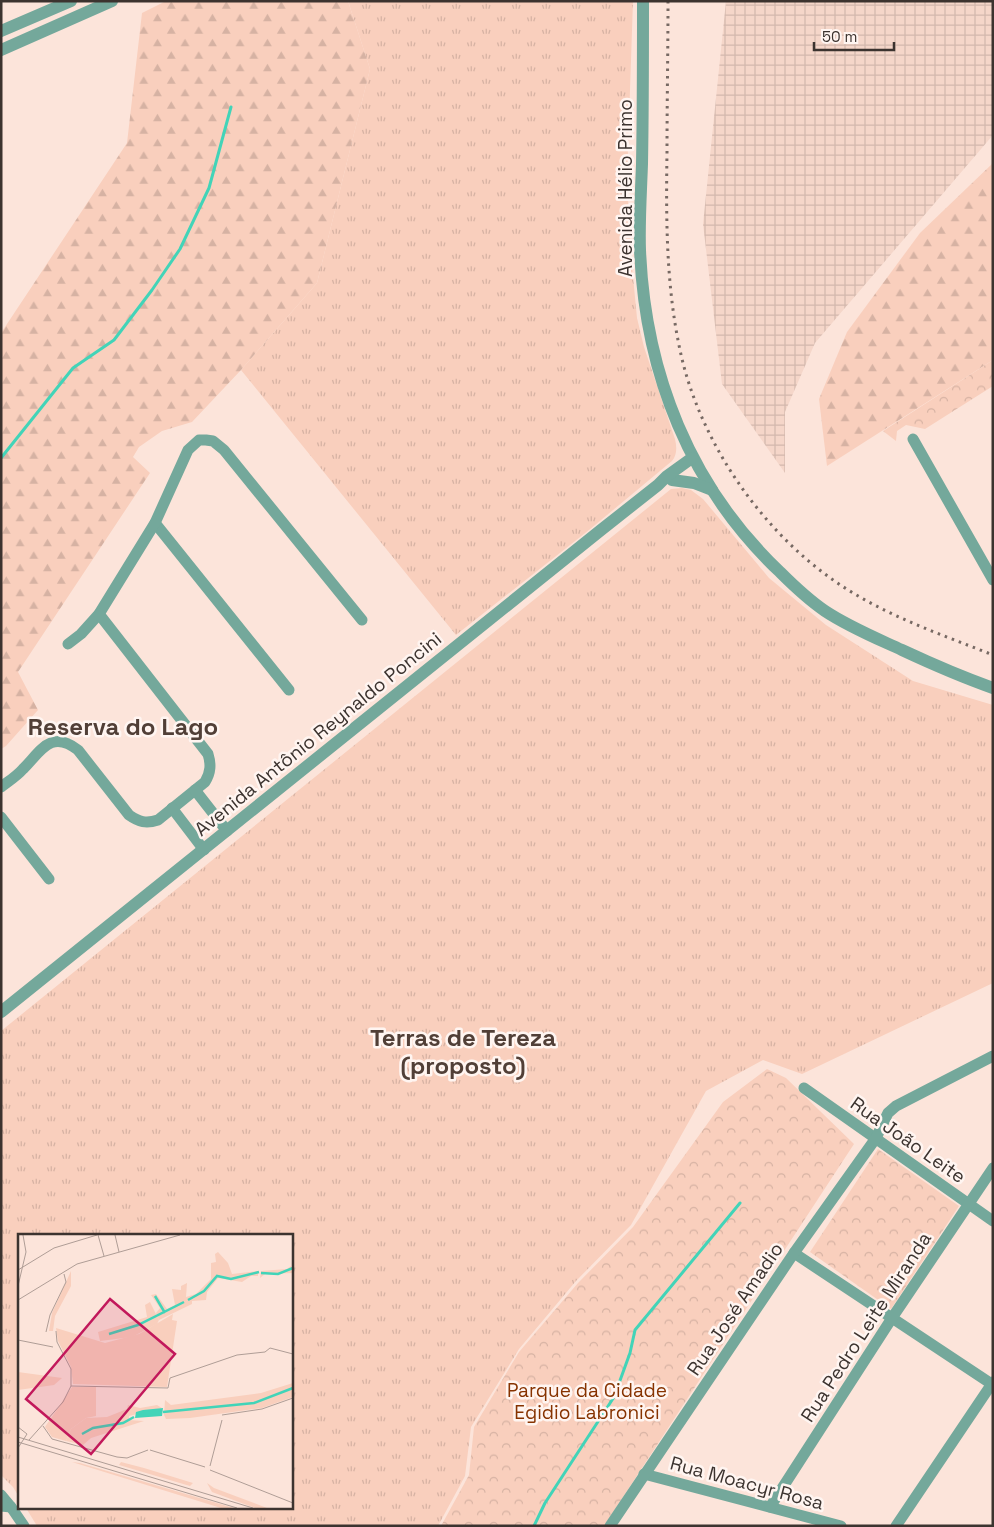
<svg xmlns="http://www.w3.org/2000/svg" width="994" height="1527" font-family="'Space Grotesk',sans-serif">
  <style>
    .industrial { fill: url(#industrial-grid) }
    .grass { fill: url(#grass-tufts) }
    .forest { fill: url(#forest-firs) }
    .park { fill: url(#park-crowns) }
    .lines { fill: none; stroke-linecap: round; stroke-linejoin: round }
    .stream { stroke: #42d4b8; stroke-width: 3 }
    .minor { stroke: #74a89b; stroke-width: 11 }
    .tertiary { stroke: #74a89b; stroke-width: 12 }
    .rail { stroke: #776963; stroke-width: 3; stroke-dasharray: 2.5 5; stroke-linecap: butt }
    .labels { text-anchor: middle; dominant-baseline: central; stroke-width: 5; stroke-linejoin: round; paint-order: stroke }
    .street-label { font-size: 19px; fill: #3c332f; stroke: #fff5f1 }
    .park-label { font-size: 19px; fill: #873300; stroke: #fff5f1 }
    .district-label { font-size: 24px; font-weight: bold; fill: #513f37; stroke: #fff5f1 }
    .inset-river { fill: none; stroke: #42d4b8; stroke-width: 2.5 }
    .inset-road { fill: none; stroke: #af9d96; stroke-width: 1 }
    .view { fill: #c2185b; fill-opacity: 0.15; stroke: #c2185b; stroke-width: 2.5 }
    .inset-edge { fill: none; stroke: #3c332f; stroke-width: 2.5 }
  </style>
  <defs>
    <pattern id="industrial-grid" width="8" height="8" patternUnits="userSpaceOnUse" patternTransform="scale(1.25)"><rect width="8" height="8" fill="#f5d6c9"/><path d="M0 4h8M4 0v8" fill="none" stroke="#d3b8ad"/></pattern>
    <pattern id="grass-tufts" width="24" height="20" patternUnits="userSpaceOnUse" patternTransform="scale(1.25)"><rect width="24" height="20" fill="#f9cfbd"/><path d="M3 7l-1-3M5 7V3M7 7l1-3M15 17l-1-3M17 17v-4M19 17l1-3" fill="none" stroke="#d6b2a3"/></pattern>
    <pattern id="forest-firs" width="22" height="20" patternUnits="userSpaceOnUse" patternTransform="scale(1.25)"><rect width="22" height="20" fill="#f9cfbd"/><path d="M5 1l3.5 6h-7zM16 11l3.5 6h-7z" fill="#d6b2a3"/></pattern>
    <pattern id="park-crowns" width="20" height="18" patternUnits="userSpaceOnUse" patternTransform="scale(1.25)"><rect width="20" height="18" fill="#f9cfbd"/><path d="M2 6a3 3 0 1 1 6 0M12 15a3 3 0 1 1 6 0" fill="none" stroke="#d6b2a3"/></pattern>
  </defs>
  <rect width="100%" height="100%" fill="#fce4da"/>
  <path class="industrial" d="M726,1H993V135L815,343L785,412V473L722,384L703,224Z"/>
  <g class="grass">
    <path d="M348,1H633L627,179L631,256L637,318L644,347L675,439C677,447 677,455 672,461L589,530L456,635L241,370L317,283L370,69Z"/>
    <path d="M682,488L691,490L703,499L769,578L826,625L913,681L993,705V983L802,1074L763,1060L706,1091L631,1225L576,1281L519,1349L471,1427L465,1476L438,1526H37L26,1508H291V1236H19V1497L13,1487L1,1475V1031L671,489Z"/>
  </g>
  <g class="forest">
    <path d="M166,1H348L370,69L317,283L241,370L192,422L162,431L139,447L133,457L150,473L18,672L38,710L6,746L1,749V333L127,143L142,13Z"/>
    <path d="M993,163V360L827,466L819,399L847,332L920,233Z"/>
  </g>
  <g class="park">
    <path d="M993,360V386L925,429L906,425L897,431L896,441L883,431Z"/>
    <path d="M767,1069L786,1078L854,1144L604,1526H441L469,1475L474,1427L519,1352L578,1283L633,1227L723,1102Z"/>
    <path d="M878,1149L959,1206L891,1309L810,1252Z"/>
  </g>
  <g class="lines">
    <g class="stream">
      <path d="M1,458L73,368L114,340L152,290L180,249L209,188L231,107"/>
      <path d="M534,1526L545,1503L614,1397L630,1353L635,1330L740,1203"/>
    </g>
    <g class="minor">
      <path d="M913,439L993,580"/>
      <path d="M155,523L289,690"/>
      <path d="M68,644L81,634L99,614L155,523L188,450L199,440H206L213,441L224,450L362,620"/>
      <path d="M1,787C9,781 17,776 23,769C41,751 51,729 78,750L129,815C139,822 146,824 158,820L205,782C211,772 211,764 208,754L99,614"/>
      <path d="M195,790L227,831"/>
      <path d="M172,808L204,850"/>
      <path d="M1,817L49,879"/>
      <path d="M804,1088L993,1221"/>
      <path d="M794,1253L993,1385"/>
      <path d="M644,1474L841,1526"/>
      <path d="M1,1495L11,1507L1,1506"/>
      <path d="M11,1507L24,1526"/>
      <path d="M770,1507L892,1318L993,1168"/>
      <path d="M610,1526L794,1253L876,1138L888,1113L896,1106L993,1056"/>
      <path d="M896,1526L993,1382"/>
    </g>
    <g class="tertiary">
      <path d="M643,1C643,56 643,110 642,164C641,193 639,222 640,250C645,373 690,487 780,572C794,586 809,600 825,611C849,627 876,638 902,650C932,664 962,677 993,688"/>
      <path d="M1,31L71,1"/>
      <path d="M1,50L112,1"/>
      <path d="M672,480L694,483L712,490"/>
      <path d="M1,1012L601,530L658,485L667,476L692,458"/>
    </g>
    <path class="rail" d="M668,1C668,51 667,102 667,152C666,218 666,285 680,350C698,436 755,522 825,574C875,612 935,632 993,655"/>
  </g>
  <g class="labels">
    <g class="street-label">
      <text transform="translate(625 188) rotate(-90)">Avenida Hélio Primo</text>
      <text transform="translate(318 734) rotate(-39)">Avenida Antônio Reynaldo Poncini</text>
      <text transform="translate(908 1140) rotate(35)">Rua João Leite</text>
      <text transform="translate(735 1309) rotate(-56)">Rua José Amadio</text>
      <text transform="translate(866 1327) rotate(-57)">Rua Pedro Leite Miranda</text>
      <text transform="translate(747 1483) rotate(15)">Rua Moacyr Rosa</text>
    </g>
    <g class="park-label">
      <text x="587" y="1390">Parque da Cidade<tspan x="587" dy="22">Egidio Labronici</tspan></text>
    </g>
    <g class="district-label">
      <text x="123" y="726">Reserva do Lago</text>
      <text x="463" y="1037">Terras de Tereza<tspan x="463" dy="28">(proposto)</tspan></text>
    </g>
  </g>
  <g transform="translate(18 1234)">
    <rect width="275" height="275" fill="#fce4da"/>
    <path d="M53,37V52L37,82L35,97H31L34,79ZM155,80L154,86L159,87L149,153L55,150L53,133L40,107L38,94L87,109L121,100ZM54,153H78V182L68,184L53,195L48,207L34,203L27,193ZM54,228L62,229L216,274H203ZM103,228L126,234L175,249L172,252L101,231ZM189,249L196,254L249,274H237L194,258Z" fill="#f9cfbd"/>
    <path d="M200,18L210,29L214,40L240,37V42H233L224,48L200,44L189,58L188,66L174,67V70L141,86L138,79L142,74L133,61L138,60L149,75L157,71L154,55L163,56V52L169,49L168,63L178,60L193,45V29L198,28L197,20ZM273,32L275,39L247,40L242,44L243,37L269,35ZM0,138L44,144L36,151L0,156ZM275,149V163L244,174L172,184L148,185L146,181L147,166L153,171L243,159ZM110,171L122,174L139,171L144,174L111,182V186L126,187L73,204L65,211L48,207L53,195L68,184L89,183L109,175Z" fill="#f9cfbd"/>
    <path d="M132,68L141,86L139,90L114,103L82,107L80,98L129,83L127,71Z" fill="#f9cfbd"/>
    <path d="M145,174L144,182L117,184L118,178L125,176Z" fill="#42d4b8"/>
    <path class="inset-river" d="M243,39L260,40L275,34M137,62L147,79M170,66L186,57L199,42L213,45L241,38M91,100L120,91L166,68M145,178L236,169L275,154M64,200L75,194L105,189L116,183"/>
    <path class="inset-road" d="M80,1L86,22M97,1L101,18M0,36L36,14L79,1M0,52L8,18L5,1M0,66L59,30L162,1M28,98L32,81L48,48L46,40M0,106L35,113M53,152L150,154L152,144L219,121L247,118L252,114L275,120M204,181L244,175L275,164M25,192L34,205L99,223L109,224L130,216M0,193L9,200L0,214M0,203L235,274M11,206L45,168L53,152V135L39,108L38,97M0,208L219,274M132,216L187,233M192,232L204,186M192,236L275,269"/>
    <path class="view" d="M92,65L157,120L73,220L8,165Z"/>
    <rect width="275" height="275" class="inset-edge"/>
  </g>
  <rect width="994" height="1527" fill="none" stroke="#3c332f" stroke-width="5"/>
  <path d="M814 42v8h80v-8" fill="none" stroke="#3c332f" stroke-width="2.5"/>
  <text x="822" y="42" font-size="15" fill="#3c332f" stroke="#fff5f1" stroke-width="4" paint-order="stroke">50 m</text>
</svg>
